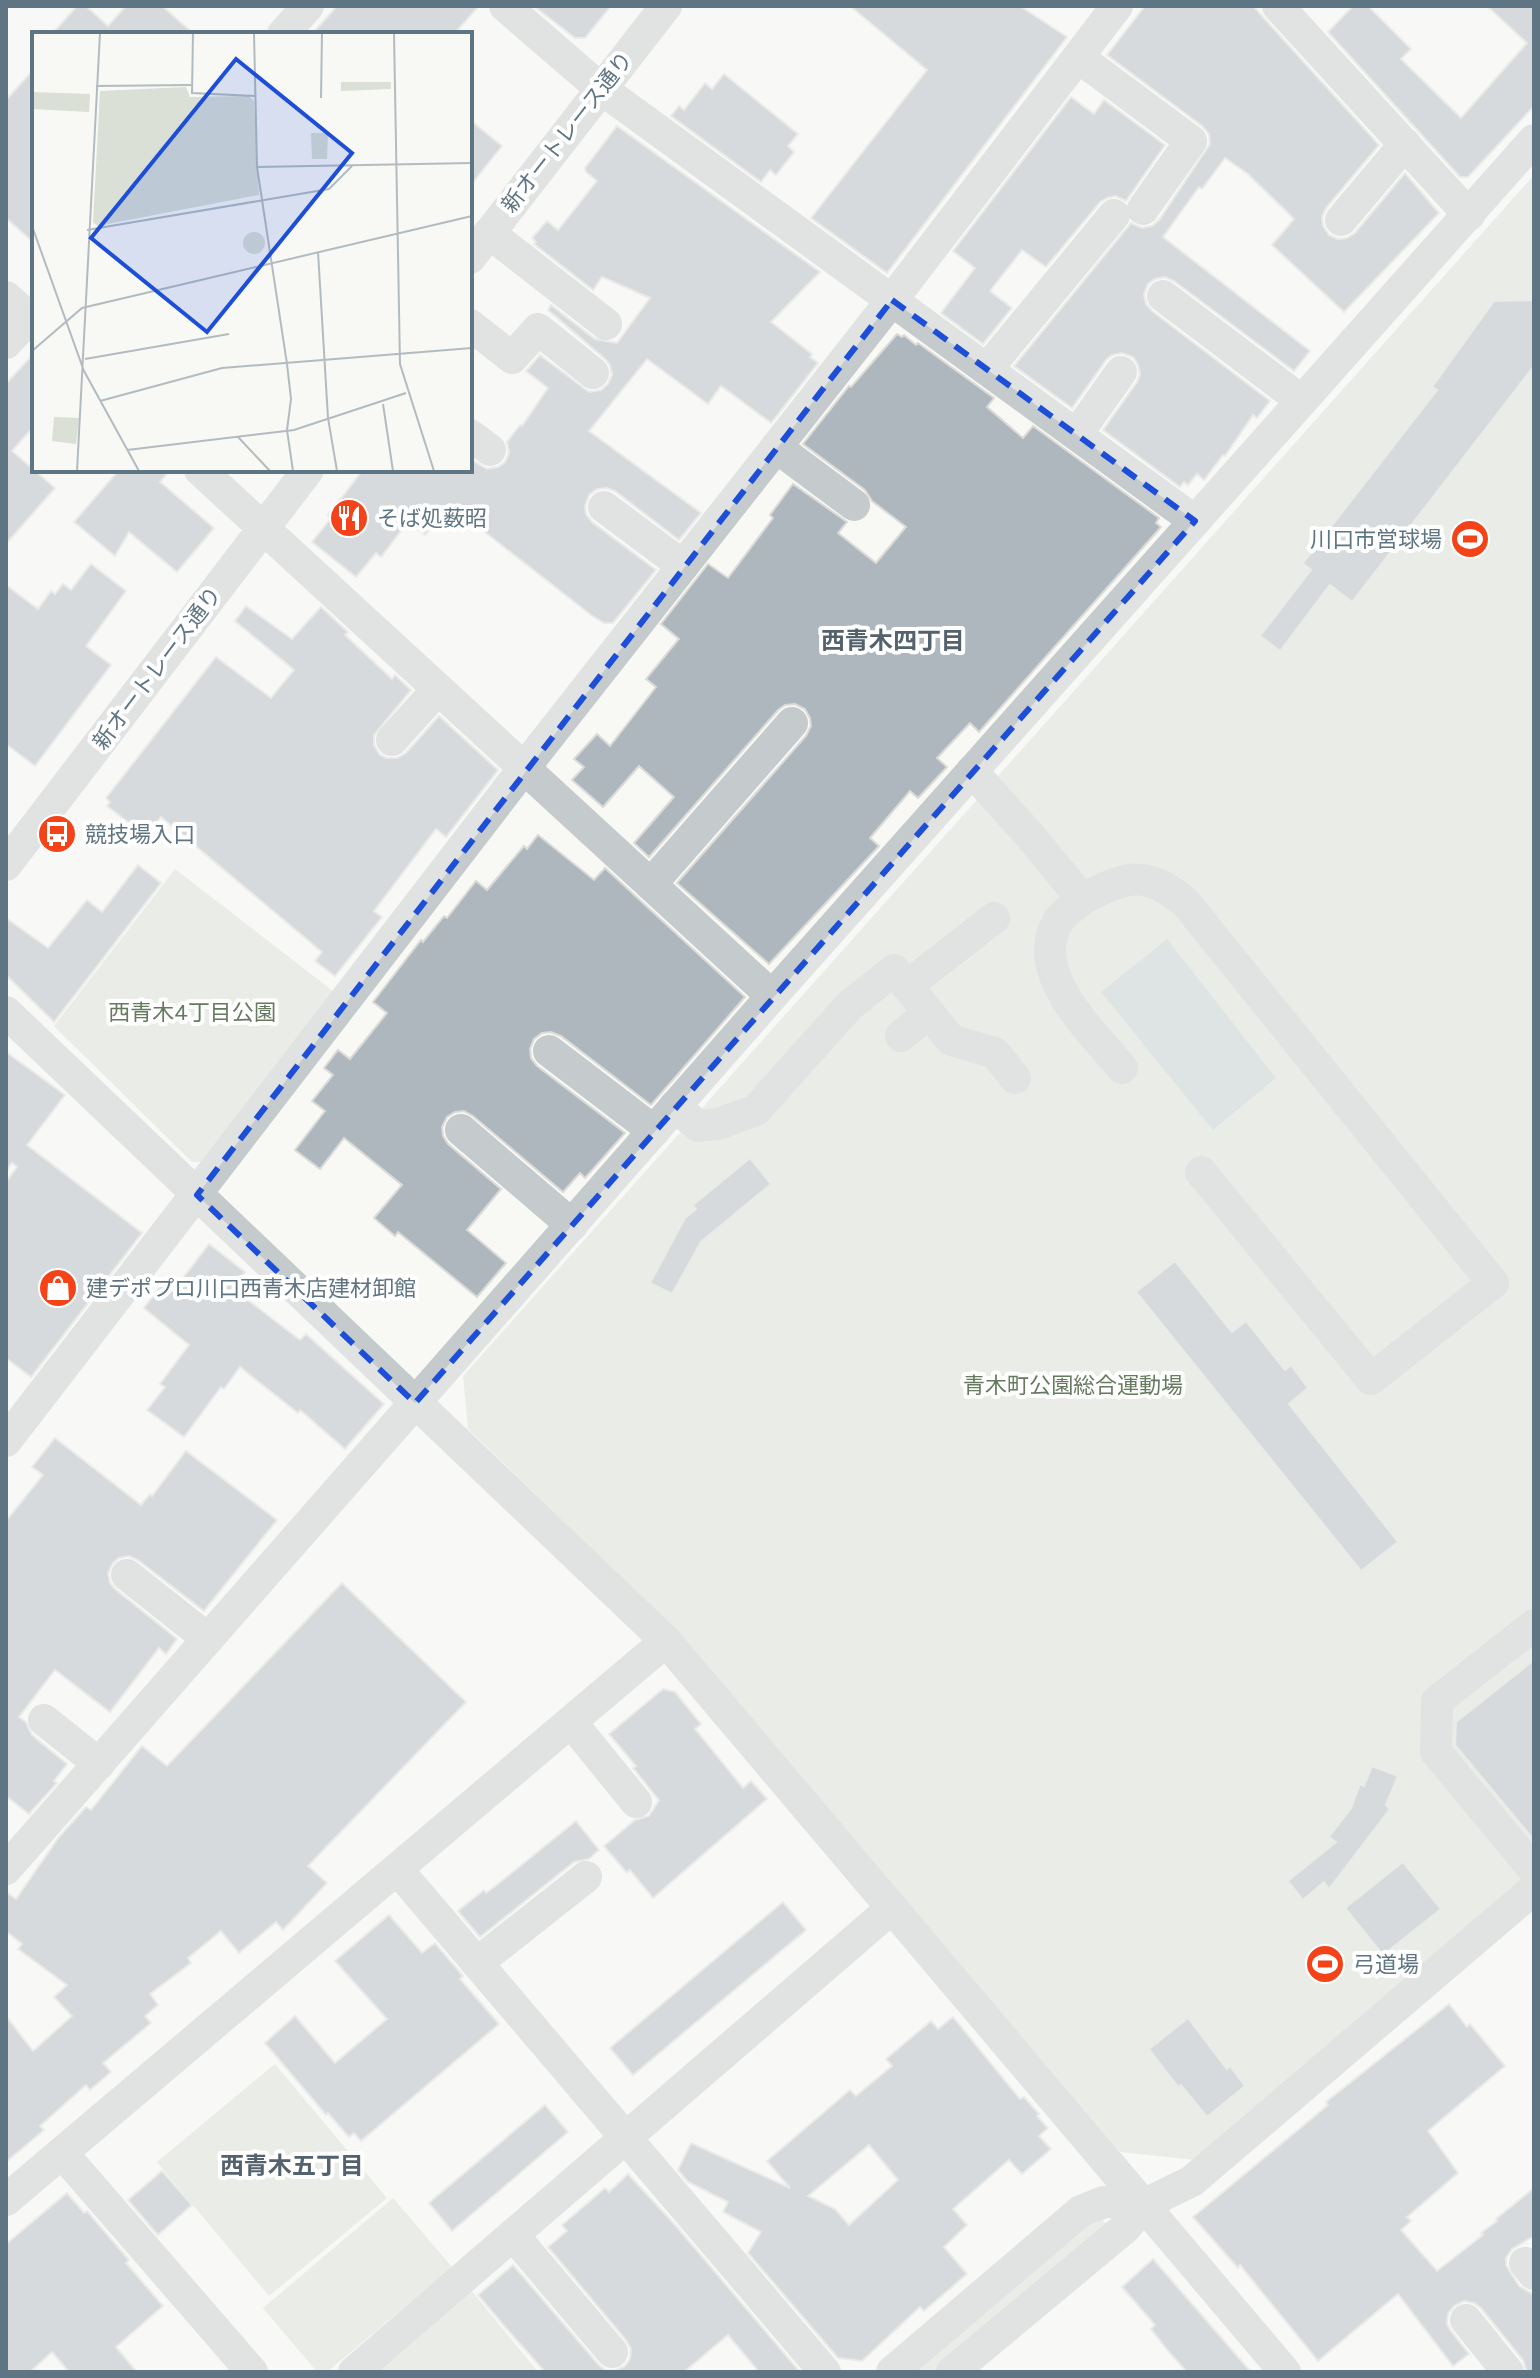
<svg xmlns="http://www.w3.org/2000/svg" width="1540" height="2378" font-family="Figtree,'Noto Sans JP',sans-serif">
  <style>
    .green { fill: #dae0d5 }
    .water { fill: #becbcf }
    .building { fill: #aeb7bd; stroke: #dadad7; stroke-width: 2; fill-rule: evenodd }
    .lines { fill: none; stroke-linecap: round; stroke-linejoin: round }
    .minor { stroke: #c5cacd; stroke-width: 32 }
    .marked { fill: none; stroke: #1d4ed8; stroke-width: 6; stroke-dasharray: 16 10; stroke-linejoin: round }
    .labels { text-anchor: middle; dominant-baseline: central; stroke-width: 8; stroke-linejoin: round; paint-order: stroke }
    .street-label { font-size: 22px; fill: #607583; stroke: #fff }
    .poi-label { font-size: 22px; fill: #607583; stroke: #fff; text-anchor: start }
    .park-label { font-size: 22px; fill: #667a5f; stroke: #fff }
    .neighbourhood-label { font-size: 24px; font-weight: bold; fill: #53626d; stroke: #fff }
    .inset-road { fill: none; stroke: #b2bcc0; stroke-width: 2 }
    .view { fill: #1d4ed8; fill-opacity: 0.15; stroke: #1d4ed8; stroke-width: 4 }
    .inset-edge { fill: none; stroke: #607583; stroke-width: 4 }
  </style>
  <rect width="100%" height="100%" fill="#f8f8f5"/>
  <g class="green">
    <path d="M1534,175V1874L1195,2160L1120,2152L671,1625L468,1429L463,1376Z"/>
    <path d="M175,869L333,991L209,1162H192L54,1026Z"/>
    <path d="M275,2064L387,2198L269,2296L157,2162Z"/>
    <path d="M393,2198L452,2267L327,2372H317L263,2308Z"/>
    <path d="M1093,2217L1102,2219L1106,2224L939,2372H912Z"/>
    <path d="M471,2290L538,2372H373Z"/>
  </g>
  <path class="water" d="M1167,939L1276,1078L1213,1130L1101,992Z"/>
  <g class="building">
    <path d="M77,6H86L108,26L126,6H162L194,34H52Z"/>
    <path d="M337,6H479L454,34H312Z"/>
    <path d="M534,6H611L585,38H575Z"/>
    <path d="M850,6H1020L1067,37L887,273L811,218L927,70Z"/>
    <path d="M1145,6H1253L1379,145L1326,208L1322,217L1323,226L1329,235L1338,239L1347,238L1355,233L1405,173L1439,213L1344,312L1272,245L1294,219L1248,174L1225,158L1202,189L1199,187L1163,237L1310,351L1294,371L1174,281L1165,277L1155,279L1148,284L1144,294L1146,304L1152,311L1270,401L1257,418L1253,415L1225,456L1223,455L1204,480L1197,474L1188,485L1184,482L1180,487L1103,430L1137,382L1140,375L1138,365L1133,357L1122,353L1112,355L1106,360L1072,408L1014,366L1131,223L1142,228L1152,226L1159,220L1210,144L1209,134L1202,126L1107,55Z"/>
    <path d="M1353,6H1368L1411,49L1401,59L1461,118L1527,43L1487,6H1534V106L1468,177H1460L1328,32Z"/>
    <path d="M34,69V243L6,218V100Z"/>
    <path d="M724,74L798,134L788,146L794,152L776,175L770,170L761,182L671,116L679,106L684,110L705,83L712,89Z"/>
    <path d="M1071,97L1094,114L1104,100L1165,145L1126,201L1116,196L1107,198L1100,202L1046,267L1022,250L990,291L1012,308L983,344L941,313L975,268L953,251Z"/>
    <path d="M470,120L502,146L470,186Z"/>
    <path d="M617,126L820,272L771,322L812,354L810,357L818,363L771,423L721,386L708,404L647,359L589,431L701,513L679,540L615,491L607,488L597,489L589,495L585,506L586,514L592,522L656,570L613,623H604L591,615L449,504L425,535L408,522L381,557L376,553L356,577L312,542L331,518L328,515L363,470H470V459L487,469L498,467L505,462L509,453L507,442L520,425L522,426L548,388L526,371L540,355L589,392L601,390L608,384L612,375L610,365L605,359L548,310L551,305L595,339L617,343L650,298L602,277L593,290L534,244L536,242L532,238L547,221L558,230L597,181L586,172L585,168Z"/>
    <path d="M1534,300V366L1352,602L1330,585L1280,651L1260,636L1311,570L1303,563L1437,390L1432,387L1494,301Z"/>
    <path d="M897,334L902,337L904,335L916,345L918,343L994,398L987,407L1023,438L1033,426L1159,518L1156,523L1161,527L979,732L970,723L937,758L947,767L918,798L910,791L870,838L879,846L769,964L677,883L806,736L811,726L810,718L805,709L795,704L785,705L778,710L649,857L634,843L674,797L639,766L603,807L572,780L584,767L574,759L597,734L610,746L656,687L646,679L679,639L661,624L708,564L728,578L773,518L770,515L793,484L847,522L838,533L876,563L906,527L872,501L865,490L803,444L849,386L851,387Z"/>
    <path d="M34,353V426L12,451L55,488L6,544V384Z"/>
    <path d="M119,470H170L160,482L214,528L177,572L129,532L115,556L74,522Z"/>
    <path d="M91,564L126,591L86,646L111,665L35,766L6,744V585L38,609L51,591L55,594L63,584L71,590Z"/>
    <path d="M246,606L292,639L321,607L348,632L345,635L392,679L395,675L411,690L374,735V745L380,755L387,758H397L406,753L439,716L498,770L446,837L436,829L374,911L382,917L335,976L315,961L322,952L161,817L146,836L107,806L110,802L106,798L216,657L271,698L294,670L235,621Z"/>
    <path d="M538,835L594,880L605,868L745,997L651,1105L561,1036L551,1032L542,1033L534,1039L530,1049L531,1058L537,1066L625,1133L585,1178L580,1173L563,1192L473,1116L464,1111L455,1112L447,1117L442,1127L443,1136L448,1144L501,1189L467,1230L506,1263L477,1297L398,1232L395,1236L374,1218L402,1185L344,1138L320,1169L295,1150L325,1111L312,1101L333,1075L324,1068L338,1050L350,1059L387,1013L373,1002L421,940L423,942L444,916L447,918L476,881L487,890L524,846L527,849Z"/>
    <path d="M138,865L161,883L54,1022L6,975V918L48,948L87,900L102,912Z"/>
    <path d="M6,1052L65,1095L27,1145L142,1233L31,1377L6,1358V1182L17,1167L12,1163L6,1171Z"/>
    <path d="M750,1158L771,1184L701,1242L672,1294L650,1283L685,1218L696,1209L693,1205Z"/>
    <path d="M209,1244L245,1272L232,1288L300,1340L306,1334L384,1404L345,1449L300,1410L298,1413L240,1367L224,1389L221,1387L184,1437L147,1410L165,1387L160,1384L189,1345L144,1308L163,1283L173,1291Z"/>
    <path d="M1175,1261L1232,1332L1246,1321L1285,1370L1291,1365L1308,1388L1289,1404L1398,1542L1361,1571L1136,1292Z"/>
    <path d="M55,1438L141,1505L150,1494L152,1496L186,1451L277,1520L204,1611L138,1560L129,1556L119,1558L113,1563L108,1573L110,1583L115,1589L177,1639L166,1654L159,1648L110,1712L55,1670L19,1717L26,1722L32,1735L67,1764L54,1781L57,1783L29,1814L6,1796V1521L43,1475L32,1467Z"/>
    <path d="M342,1583L466,1702L308,1866L327,1883L283,1930L276,1922L239,1953L221,1931L188,1958L191,1963L150,1994L158,2005L145,2016L151,2023L103,2063L111,2072L90,2090L86,2085L40,2126L44,2130L6,2162V2016L33,2051L72,2016L54,1997L67,1985L18,1949L22,1944L6,1931V1892L16,1899L59,1837L86,1807L91,1810L142,1746L167,1766Z"/>
    <path d="M1534,1660V1840L1455,1745L1456,1722Z"/>
    <path d="M663,1689L675,1692L701,1724L695,1729L743,1788L751,1781L767,1799L653,1898L630,1870L627,1873L604,1846L635,1820L649,1816L659,1800L633,1768L636,1766L609,1734Z"/>
    <path d="M1372,1766L1398,1776L1386,1805L1390,1809L1329,1889L1324,1882L1303,1900L1288,1881L1336,1842L1329,1837L1351,1808L1360,1784L1364,1786Z"/>
    <path d="M576,1821L599,1850L589,1859L574,1862L480,1937L458,1911L484,1890L486,1893L498,1884Z"/>
    <path d="M1403,1862L1441,1909L1383,1955L1345,1908Z"/>
    <path d="M783,1902L806,1930L633,2075L610,2048Z"/>
    <path d="M389,1915L422,1953L435,1943L463,1976L460,1979L499,2024L361,2141L354,2133L349,2137L328,2113L326,2115L265,2043L295,2016L335,2063L387,2019L335,1961Z"/>
    <path d="M1449,2004L1467,2027L1470,2024L1505,2066L1428,2131L1458,2173L1407,2217L1411,2221L1401,2230L1437,2271L1483,2235L1481,2233L1497,2221L1496,2219L1534,2188V2236L1512,2249L1506,2258V2265L1519,2286L1534,2295V2372H1527L1523,2360L1481,2308L1474,2303L1464,2301L1454,2306L1448,2314L1447,2324L1451,2331L1469,2354L1453,2366L1398,2294L1318,2361L1240,2265L1238,2268L1193,2217L1328,2105L1326,2102Z"/>
    <path d="M953,2017L1020,2099L1024,2097L1039,2114L1037,2116L1048,2128L1039,2136L1051,2149L1022,2174L1009,2160L953,2209L967,2225L944,2247L967,2274L924,2311L920,2307L862,2361L838,2358L748,2253L761,2232L723,2212L728,2202L688,2182L678,2170L691,2143L790,2188L767,2161L850,2090L856,2096L892,2066L886,2059L931,2021L938,2029ZM869,2145L898,2180L849,2225L835,2209L808,2196Z"/>
    <path d="M1188,2018L1227,2069L1230,2066L1245,2086L1207,2117L1181,2085L1178,2087L1149,2049Z"/>
    <path d="M545,2105L568,2132L452,2231L429,2203Z"/>
    <path d="M162,2171L192,2205L158,2235L128,2200Z"/>
    <path d="M628,2174L676,2226L800,2372H759L728,2335L684,2372H545L506,2328L478,2295L513,2265L598,2364L605,2370L615,2371L625,2366L630,2359L631,2349L626,2340L548,2247L567,2231L562,2225L605,2188L609,2192Z"/>
    <path d="M67,2193L84,2213L87,2211L129,2260L126,2263L163,2306L116,2347L137,2372H69L52,2352L30,2372H6V2244Z"/>
    <path d="M1153,2259L1199,2312L1251,2372H1187L1169,2352L1151,2329L1155,2325L1122,2287Z"/>
  </g>
  <g class="lines">
    <g class="minor">
      <path d="M505,6L600,88L1195,521"/>
      <path d="M1278,6L1469,215"/>
      <path d="M283,34L308,6"/>
      <path d="M1078,57L1191,141L1143,209"/>
      <path d="M1341,220L1405,144"/>
      <path d="M489,233L606,324"/>
      <path d="M470,258L666,6"/>
      <path d="M1163,296L1302,401"/>
      <path d="M6,297L34,322"/>
      <path d="M470,325L512,358L538,329L593,373"/>
      <path d="M6,343L34,313"/>
      <path d="M987,369L1114,215"/>
      <path d="M1077,434L1121,372"/>
      <path d="M470,435L490,450"/>
      <path d="M776,447L854,505"/>
      <path d="M200,470L772,996"/>
      <path d="M604,507L683,566"/>
      <path d="M392,740L438,689"/>
      <path d="M972,771L1032,838L1082,899C1126,877 1143,868 1185,902L1493,1283L1371,1379L1201,1172"/>
      <path d="M6,865L308,470"/>
      <path d="M651,884L792,723"/>
      <path d="M1082,899C1075,906 1064,912 1059,920C1026,972 1092,1031 1122,1068"/>
      <path d="M907,986L994,918"/>
      <path d="M6,1012L666,1641L1285,2372"/>
      <path d="M901,1036L929,1013"/>
      <path d="M549,1051L654,1131"/>
      <path d="M675,1106L698,1126L718,1124L756,1110L849,1006L894,970L951,1040L995,1053L1015,1078"/>
      <path d="M461,1130L572,1225"/>
      <path d="M6,1441L524,768L892,300L1117,6"/>
      <path d="M127,1575L208,1639"/>
      <path d="M1534,1625L1437,1701L1436,1752L1534,1870"/>
      <path d="M44,1720L99,1764"/>
      <path d="M571,1722L636,1802"/>
      <path d="M6,1869L772,996L1534,140"/>
      <path d="M397,1869L825,2372"/>
      <path d="M477,1963L586,1877"/>
      <path d="M63,2154L252,2372"/>
      <path d="M6,2200L666,1641"/>
      <path d="M513,2235L612,2352"/>
      <path d="M1525,2263L1534,2274"/>
      <path d="M1466,2320L1508,2372"/>
      <path d="M354,2372L892,1908"/>
      <path d="M892,2372L1081,2211L1104,2202L1145,2204"/>
      <path d="M952,2372L1125,2228L1145,2204L1192,2181L1534,1889"/>
    </g>
  </g>
  <path d="M0 0H1540V2378H0ZM892,300L1195,521L415,1403L197,1195Z" fill="#f8f8f5" fill-opacity=".55" fill-rule="evenodd"/>
  <path class="marked" d="M892,300L1195,521L415,1403L197,1195Z"/>
  <defs>
    <g id="restaurant-disc" transform="scale(2)"><circle r="9.5" fill="#f44318" stroke="#fff"/><path d="M-5-6h1v4h1v-4h1v4h1v-4h1v5L-1.5 .5V6h-2V.5L-5-1ZM5-6V6H3V1.5H1.5Q1.5-4 5-6Z" fill="#fff"/></g>
    <g id="stadium-disc" transform="scale(2)"><circle r="9.5" fill="#f44318" stroke="#fff"/><path d="M0-5a6.5 5 0 1 0 0 10a6.5 5 0 1 0 0-10ZM-3.5-1.8h7v3.6h-7Z" fill="#fff"/></g>
    <g id="bus-disc" transform="scale(2)"><circle r="9.5" fill="#f44318" stroke="#fff"/><path d="M-5-6H5V4H4V6H2V4H-2V6H-4V4H-5ZM-3.5-4V0h7V-4ZM-3.5 1.2v1.5H-2V1.2ZM2 1.2v1.5H3.5V1.2Z" fill="#fff"/></g>
    <g id="shop-disc" transform="scale(2)"><circle r="9.5" fill="#f44318" stroke="#fff"/><path d="M-5-2.5h2.3a2.7 3.5 0 0 1 5.4 0H5L5.5 6h-11ZM-1.5-2.5h3a1.5 2.3 0 0 0-3 0Z" fill="#fff"/></g>
  </defs>
  <g fill-rule="evenodd">
    <use href="#restaurant-disc" x="349" y="518"/>
    <use href="#stadium-disc" x="1470" y="539"/>
    <use href="#bus-disc" x="57" y="834"/>
    <use href="#shop-disc" x="58" y="1288"/>
    <use href="#stadium-disc" x="1325" y="1964"/>
  </g>
  <g class="labels">
    <g class="street-label">
      <text transform="translate(567 132) rotate(-52)">新オートレース通り</text>
      <text transform="translate(157 668) rotate(-53)">新オートレース通り</text>
    </g>
    <g class="poi-label">
      <text x="377" y="518">そば処薮昭</text>
      <text x="1442" y="539" text-anchor="end">川口市営球場</text>
      <text x="85" y="834">競技場入口</text>
      <text x="86" y="1288">建デポプロ川口西青木店建材卸館</text>
      <text x="1353" y="1964">弓道場</text>
    </g>
    <g class="park-label">
      <text x="192" y="1012">西青木4丁目公園</text>
      <text x="1073" y="1385">青木町公園総合運動場</text>
    </g>
    <g class="neighbourhood-label">
      <text x="893" y="640">西青木四丁目</text>
      <text x="292" y="2165">西青木五丁目</text>
    </g>
  </g>
  <g transform="translate(32 32)">
    <rect width="440" height="440" fill="#f8f8f5"/>
    <path d="M309,50H359V57L309,59ZM154,55L158,65L217,64L222,69L227,163L65,194L61,190L68,59ZM0,60L58,62L57,80L0,77ZM279,101H296L295,127H280ZM211 211a11 11 0 1 1 22 0a11 11 0 1 1-22 0ZM22,385L47,386L44,412L20,409Z" fill="#dae0d5"/>
    <path class="inset-road" d="M161,1L160,61L223,64M222,1L225,135L255,332L259,367L255,398L261,439M362,1L368,332L402,439M64,54L159,53M289,66L290,1M225,135L440,131M0,194L52,339L107,439M55,198L297,157L320,134M286,220L296,386L305,439M0,319L50,276L440,184M53,327L197,302M68,369L190,336L440,316M351,372L361,439M206,405L238,439M95,418L262,398L374,361M45,439L68,1"/>
    <path class="view" d="M204,27L320,121L175,300L59,206Z"/>
    <rect width="440" height="440" class="inset-edge"/>
  </g>
  <rect width="1540" height="2378" fill="none" stroke="#607583" stroke-width="16"/>
</svg>
